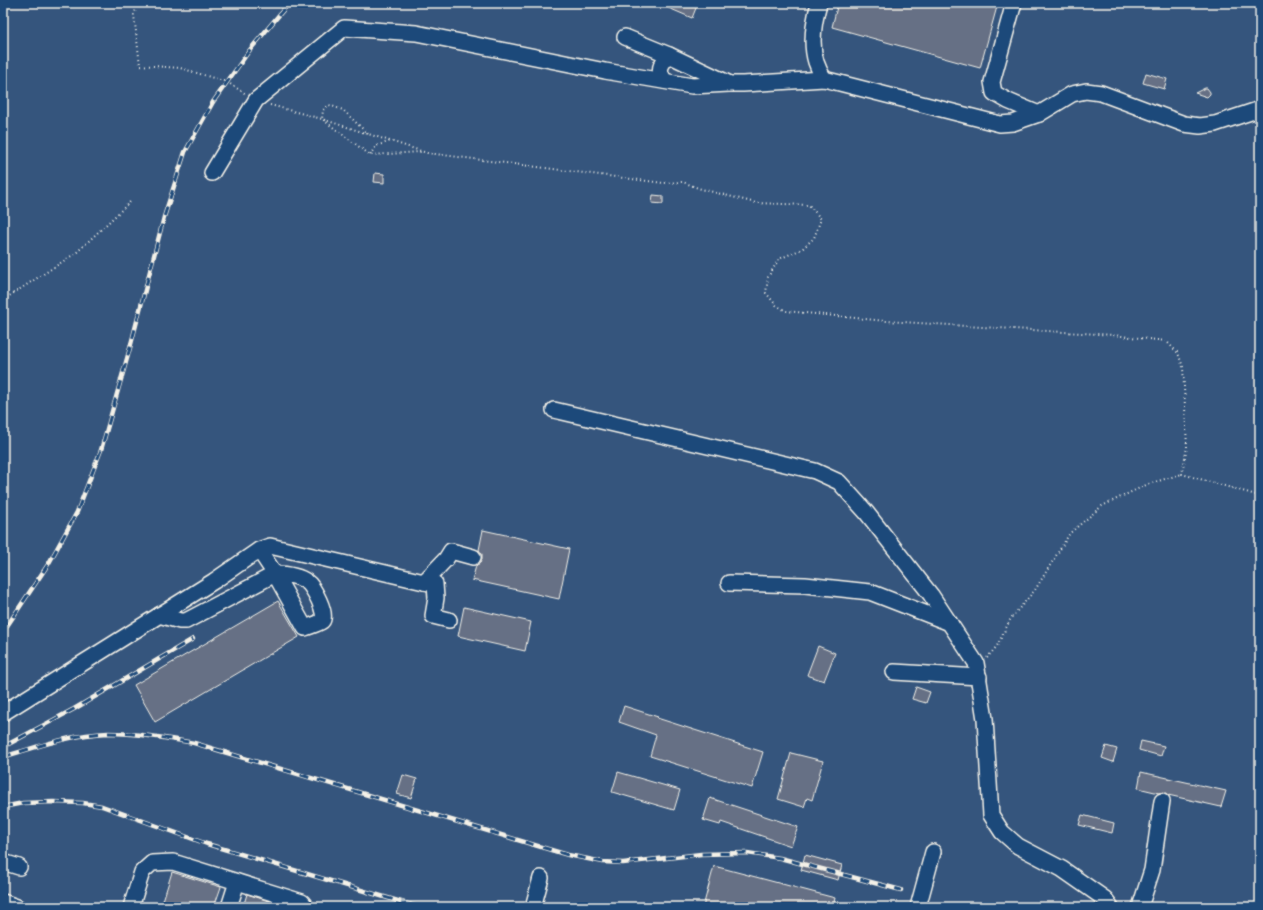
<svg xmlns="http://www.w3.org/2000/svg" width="1263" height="910" font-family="'Balsamiq Sans',sans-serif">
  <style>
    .built { fill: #34557d }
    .building { fill: #667085; stroke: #f4f1e8 }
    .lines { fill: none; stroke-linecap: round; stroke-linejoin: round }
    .minor-casing { stroke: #f4f1e8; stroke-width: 18 }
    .path { stroke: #f4f1e8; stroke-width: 2; stroke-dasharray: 1 3; stroke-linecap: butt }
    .minor { stroke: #1f4a7a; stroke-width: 15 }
    .rail-casing { stroke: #f4f1e8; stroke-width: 4.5 }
    .rail { stroke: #1f4a7a; stroke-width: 3; stroke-dasharray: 9; stroke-linecap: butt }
  </style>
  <rect width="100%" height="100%" fill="#1f4a7a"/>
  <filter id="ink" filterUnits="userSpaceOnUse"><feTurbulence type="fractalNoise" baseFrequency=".025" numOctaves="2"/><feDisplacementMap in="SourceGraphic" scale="8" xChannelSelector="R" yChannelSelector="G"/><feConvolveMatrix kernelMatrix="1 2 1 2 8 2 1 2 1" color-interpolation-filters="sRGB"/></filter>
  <g filter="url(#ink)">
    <rect class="built" x="3" y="3" width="1257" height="904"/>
    <g class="building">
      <path d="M657,3H698L692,18Z"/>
      <path d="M838,3H998L980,68L832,27Z"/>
      <path d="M1146,73L1167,79L1164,89L1143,83Z"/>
      <path d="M1205,88H1207L1210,92V94L1207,97L1195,93Z"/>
      <path d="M375,173L384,174V183L374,182Z"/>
      <path d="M653,195L663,196V204L652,203Z"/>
      <path d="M483,530L569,549L559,599L472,580L476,566L480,563L482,559V554L479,550Z"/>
      <path d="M278,601L299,637L155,722L134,685Z"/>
      <path d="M464,607L531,622L525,651L458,636Z"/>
      <path d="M818,646L835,653L824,681L807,675Z"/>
      <path d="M916,687L930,692L926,703L912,699Z"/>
      <path d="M624,706L658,717L657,718L763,752L752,788L650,756L656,735L619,722Z"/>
      <path d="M1141,741L1164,746L1161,756L1139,750Z"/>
      <path d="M1106,746L1117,749L1113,762L1102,758Z"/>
      <path d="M791,753L823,761L812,800L807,798L804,807L778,799Z"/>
      <path d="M618,772L680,790L674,810L612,792Z"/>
      <path d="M1141,772L1226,791L1221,807L1168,795L1164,792L1159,793L1138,788Z"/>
      <path d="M403,775L417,779L411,798L397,794Z"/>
      <path d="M710,798L798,827L791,846L721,822L720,825L703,820Z"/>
      <path d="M1082,815L1114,823L1112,833L1079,825Z"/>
      <path d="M805,855L842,865L838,880L801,870Z"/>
      <path d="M714,866L835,898L833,907H703Z"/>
      <path d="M172,872L221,887L214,907H161Z"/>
      <path d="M247,894L284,906L283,907H243Z"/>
    </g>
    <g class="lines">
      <g class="minor-casing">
        <g id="minor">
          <path d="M819,3C814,21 810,43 816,62C818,68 821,74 824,79"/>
          <path d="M1014,3L992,82L994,93L1008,101L1039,114"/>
          <path d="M625,37L669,55L730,84H743L824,79L1000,124L1013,123L1039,114L1072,94L1086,91L1101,93L1184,124L1200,126L1215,124L1260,109"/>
          <path d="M665,81C657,70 660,65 669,55"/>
          <path d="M212,173L256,100L344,28L416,33L605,71L692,86L729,84"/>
          <path d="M554,410L815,471L839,482L866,512L931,595L976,663L985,719L991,815L1002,832L1018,846L1062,869L1105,899L1111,907"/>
          <path d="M424,582L435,584L436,598L433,616L449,620"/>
          <path d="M729,583L805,585L870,592L950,623"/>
          <path d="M159,615L180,621H186L275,574C285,574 299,576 307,582C313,586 328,614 322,621C318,624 310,626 305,628L275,574L259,550"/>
          <path d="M894,672L979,677"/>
          <path d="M3,713L214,581L259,550L270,546L424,582L446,559L451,551L473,557"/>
          <path d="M3,862L19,867"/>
          <path d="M3,902L17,907"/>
          <path d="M131,907L142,872L152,863L173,862L302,902L306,907"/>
          <path d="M229,907L237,882"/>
          <path d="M533,907L541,878"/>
          <path d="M918,907L933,852"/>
          <path d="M1140,907L1152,870L1162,801"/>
        </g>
      </g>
      <g class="path">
        <path d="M138,3L134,15L140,65L180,68L227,82L246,94"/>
        <path d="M270,105L322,119L427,153L663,183L683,182L698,188L756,203L809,205L821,219L814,238L802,249L779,259L768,277L766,293L776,305L786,311L885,321L1113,335L1166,341L1178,353L1183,367L1187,447L1182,474L1260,496"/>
        <path d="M368,134L343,110L329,105L323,110L322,119L370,155L421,152"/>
        <path d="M370,155L376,146L391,141"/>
        <path d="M3,300L76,253L130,202"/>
        <path d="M987,658L997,646L1011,618L1035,590L1070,533L1102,506L1148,484L1182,474"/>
      </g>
      <use href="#minor" class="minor"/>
      <g class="rail-casing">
        <g id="rail">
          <path d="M3,632L49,563L77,512L101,450L130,348L164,217L185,152L213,102L249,51L289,3"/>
          <path d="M3,747L74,709L193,639"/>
          <path d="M3,757C36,747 73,734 108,733C137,733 165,738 194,743L568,855L603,862L623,863L701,854L747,853L780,858L901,890"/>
          <path d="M3,807L23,803L53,802L83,803L102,806L207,844L418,907"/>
        </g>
      </g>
      <use href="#rail" class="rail"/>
    </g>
  </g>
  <rect width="1263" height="910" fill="none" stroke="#1f4a7a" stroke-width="16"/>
  <rect x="8" y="8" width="1247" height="894" fill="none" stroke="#f4f1e8" stroke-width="1.5" filter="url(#ink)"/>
</svg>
